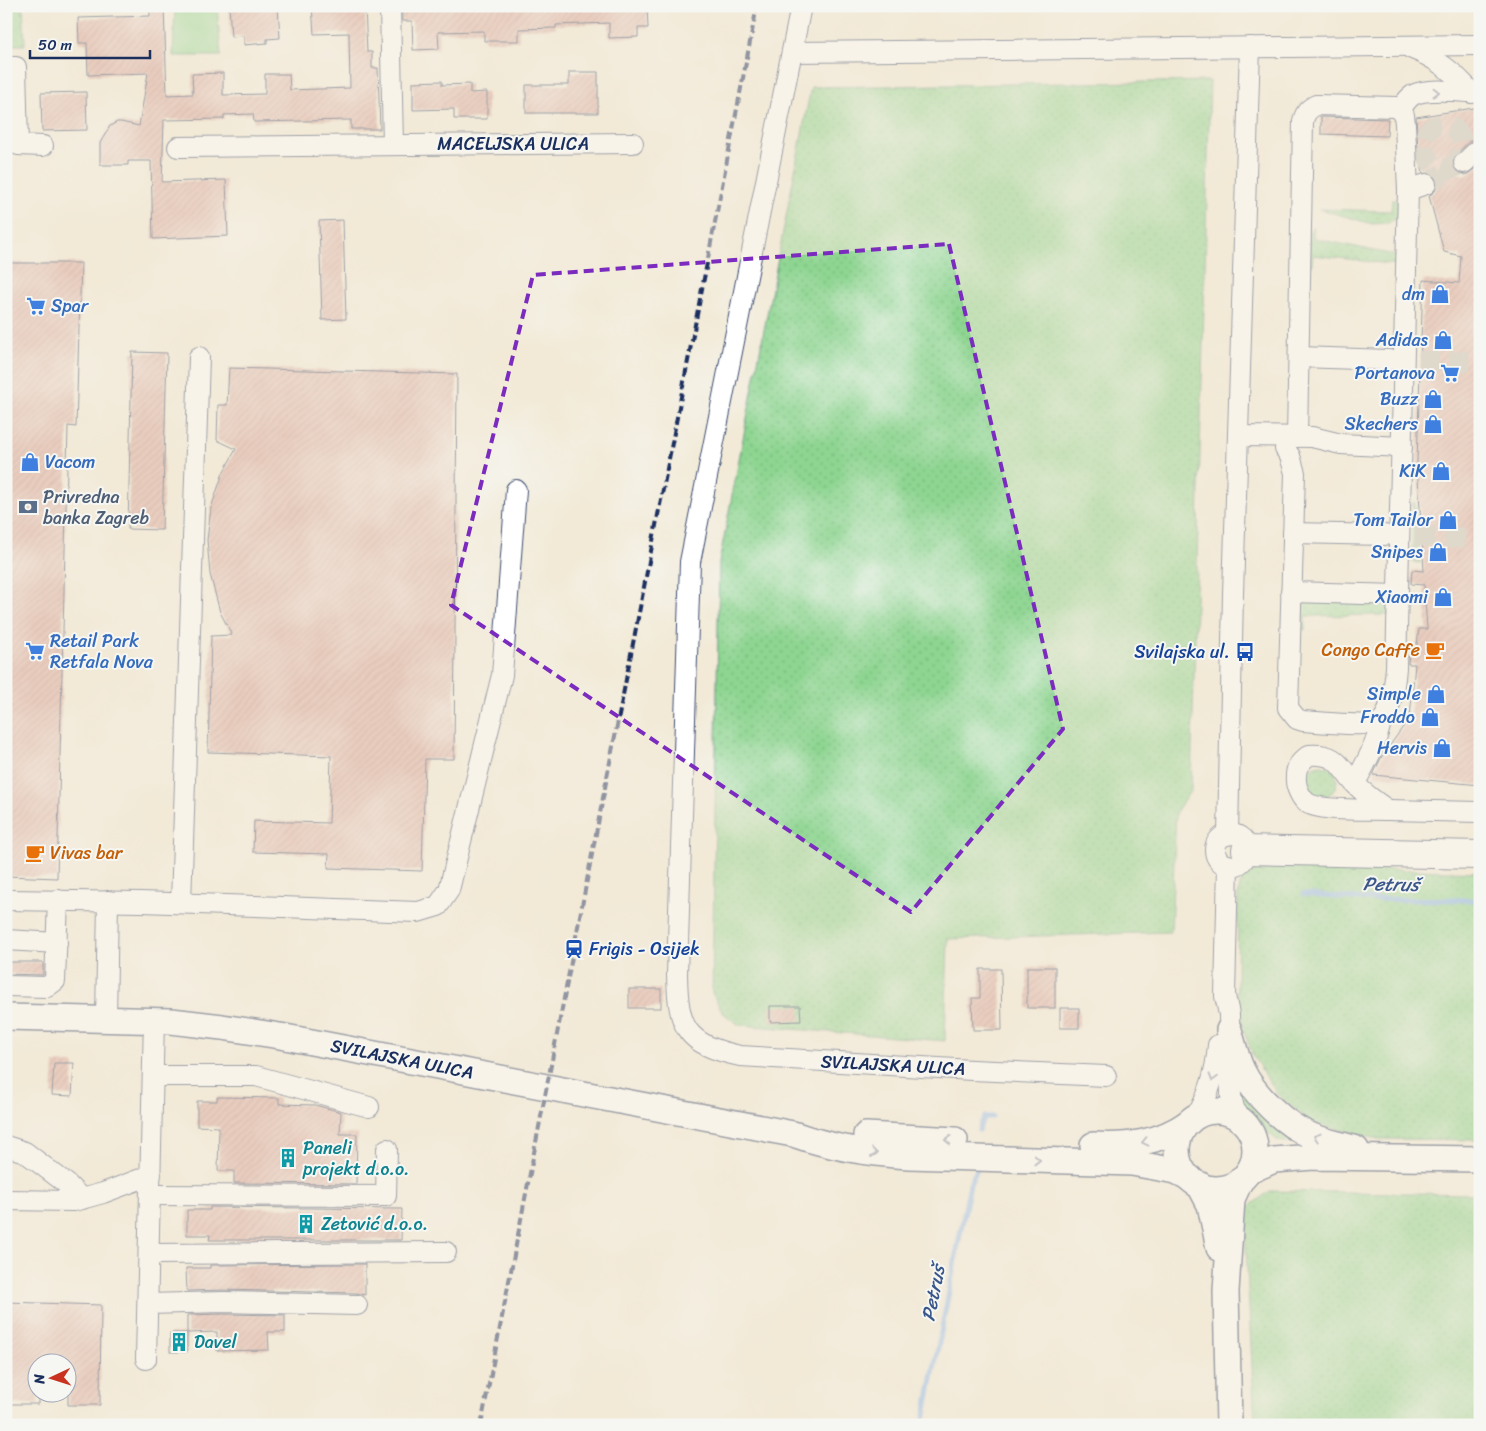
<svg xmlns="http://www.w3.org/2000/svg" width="1486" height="1431" font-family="Sriracha,sans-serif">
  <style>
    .grass { fill: url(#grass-dots); stroke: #548277 }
    .park { fill: url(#park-crowns); stroke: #548277 }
    .pitch { fill: #8dd590; stroke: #548277 }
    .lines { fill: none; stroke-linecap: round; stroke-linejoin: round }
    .stream { stroke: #83b3ee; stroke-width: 5 }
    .building { fill: url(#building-hatch) }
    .minor-tunnel { stroke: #c7c5bf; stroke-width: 20; stroke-dasharray: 20 10; stroke-linecap: butt }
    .minor-casing { stroke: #3b4b70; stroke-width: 22 }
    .major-casing { stroke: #3b4b70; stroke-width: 28 }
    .highway-casing { stroke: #3b4b70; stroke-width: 30 }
    .minor { stroke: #fff; stroke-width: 20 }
    .major { stroke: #fff; stroke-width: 25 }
    .highway { stroke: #fff; stroke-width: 28 }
    .rail { stroke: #1b2f5e; stroke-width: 4; stroke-dasharray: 8 4; stroke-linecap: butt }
    .oneway { stroke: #8d97ae }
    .marked { fill: none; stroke: #7b2cbf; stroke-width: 4; stroke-dasharray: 10 6; stroke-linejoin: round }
    .labels { text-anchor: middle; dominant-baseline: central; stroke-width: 4; stroke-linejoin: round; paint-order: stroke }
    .street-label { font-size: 18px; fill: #1b2f5e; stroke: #f6f6f2 }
    .shop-label { font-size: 18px; fill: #366cbe; stroke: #f6f6f2; text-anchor: end }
    .service-label { font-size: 18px; fill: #4e5e75; stroke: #f6f6f2; text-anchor: start }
    .food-label { font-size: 18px; fill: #c56008; stroke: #f6f6f2; text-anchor: end }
    .transit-label { font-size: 18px; fill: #164399; stroke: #f6f6f2; text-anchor: end }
    .culture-label { font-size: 18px; fill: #0d838f; stroke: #f6f6f2; text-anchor: start }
    .water-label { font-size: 19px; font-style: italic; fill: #3a5789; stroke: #f6f6f2 }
  </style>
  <defs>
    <pattern id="grass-dots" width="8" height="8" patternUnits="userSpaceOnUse" patternTransform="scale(1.25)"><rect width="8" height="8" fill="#8dd590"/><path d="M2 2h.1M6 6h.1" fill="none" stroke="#79b77f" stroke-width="1.8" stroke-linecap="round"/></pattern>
    <pattern id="park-crowns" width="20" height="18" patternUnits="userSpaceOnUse" patternTransform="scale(1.25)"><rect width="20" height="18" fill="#8dd590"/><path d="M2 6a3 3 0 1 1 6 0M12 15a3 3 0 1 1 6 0" fill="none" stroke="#79b77f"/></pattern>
    <pattern id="building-hatch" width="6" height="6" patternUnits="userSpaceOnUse" patternTransform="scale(1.25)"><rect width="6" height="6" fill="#dfaba1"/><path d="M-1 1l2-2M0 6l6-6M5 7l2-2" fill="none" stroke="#b48c86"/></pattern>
  </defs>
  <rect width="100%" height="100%" fill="#f6f6f2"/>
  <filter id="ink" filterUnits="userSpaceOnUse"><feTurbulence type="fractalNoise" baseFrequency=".02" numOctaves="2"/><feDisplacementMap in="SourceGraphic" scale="10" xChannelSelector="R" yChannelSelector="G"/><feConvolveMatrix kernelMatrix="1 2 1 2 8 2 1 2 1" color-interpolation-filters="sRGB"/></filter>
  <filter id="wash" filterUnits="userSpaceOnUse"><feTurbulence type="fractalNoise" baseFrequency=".0096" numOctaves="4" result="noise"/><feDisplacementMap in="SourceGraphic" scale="20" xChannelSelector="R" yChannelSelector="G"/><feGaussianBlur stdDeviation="1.12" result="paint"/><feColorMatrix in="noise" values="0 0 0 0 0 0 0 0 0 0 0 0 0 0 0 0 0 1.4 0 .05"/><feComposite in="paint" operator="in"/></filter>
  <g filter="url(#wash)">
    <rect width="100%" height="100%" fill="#f2ead7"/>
    <g class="grass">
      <path d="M6,6H23L25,45H6Z"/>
      <path d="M1210,81L1191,790L1176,812L1171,932L948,939L945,1041L739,1025L723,1013L712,993L719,563L811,87Z"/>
      <path d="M1392,200H1396L1400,205C1399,223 1389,223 1372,224L1319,209L1391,211Z"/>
      <path d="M1314,226L1313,238L1399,256L1398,265L1313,255L1312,266L1309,265V231Z"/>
      <path d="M1302,599L1390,604V615L1305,616V630L1299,629L1298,604Z"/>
      <circle cx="1321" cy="781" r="16"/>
      <path d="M1263,865L1480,872V1140L1378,1139L1311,1123L1278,1095L1254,1058L1238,1017L1237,994L1238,896C1241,877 1245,873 1263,865Z"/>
      <path d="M1237,1081L1297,1138L1296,1144L1278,1141L1252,1120L1241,1105Z"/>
      <path d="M1270,1191L1480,1194V1425H1255L1244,1210Z"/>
    </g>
    <path class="park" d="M1413,502L1415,503L1420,563L1412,562Z"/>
    <path class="pitch" d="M175,6H217L221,56H173Z"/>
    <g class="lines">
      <g class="stream">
        <path d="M1303,894L1357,899L1480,900"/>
        <path d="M979,1130L981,1123L985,1117H992"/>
        <path d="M923,1425L966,1204L970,1184L977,1169"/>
      </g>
    </g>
    <g id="blocks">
      <g class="building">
        <path d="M150,6H164L167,95L193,94L192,74L223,73V95L265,94V74H289L290,90L350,88L349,33L314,34L312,6H365L367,52H372V68H378L380,129H351V120L254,122L253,114L224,115V119L164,120L162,182L226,180L228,236L153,239L151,161H128V165H100V143L110,126L117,122H121L139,126L148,73L88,75L87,43H79L78,18L150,16Z"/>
        <path d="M229,6H278L280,38L267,39V43L244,45V36L231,37Z"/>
        <path d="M402,6H647L648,28H638V37L609,38V23L556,25V28L519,29V41H484V31L438,32L439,49L413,50L412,21H402Z"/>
        <path d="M569,72H598V113H526V85H569Z"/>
        <path d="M442,81V85L470,84V93L487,92V119H454V109L413,110V82Z"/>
        <path d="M86,92L87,130L42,131L41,93Z"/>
        <path d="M1480,107V136L1472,139L1456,154L1453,159L1452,165L1456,171L1461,174L1466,175L1480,165V785L1373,775L1381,758L1410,717L1415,664H1408L1409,651L1416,652L1419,629H1427L1424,585L1411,584L1412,570L1424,571L1417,462L1423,280L1459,283L1461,256L1444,252L1429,196L1435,191L1437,187V181L1433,175L1423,173L1418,148L1416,117Z"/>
        <path d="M1321,117L1388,119L1387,136L1321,134Z"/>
        <path d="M343,220L346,319L322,320L319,221Z"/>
        <path d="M6,263H81L76,427L68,426L57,878L6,876Z"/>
        <path d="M132,352L167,353L162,530L128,529Z"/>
        <path d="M229,368L457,374L454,759H425L422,871L328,868L329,854L253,852L254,821L329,823L331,756L208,752L211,636L232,635L220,612L210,574L207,540L211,508L223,473L236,449L217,440L218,405H227Z"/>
        <path d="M6,962H43V975L6,974Z"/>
        <rect x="1027" y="967" width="28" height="41"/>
        <path d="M980,969H1001L1002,1030H973L972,998H980Z"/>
        <rect x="629" y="989" width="32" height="19"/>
        <path d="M770,1006H800L801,1021L770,1022Z"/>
        <rect x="1060" y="1008" width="19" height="20"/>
        <path d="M54,1063H74L72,1096L52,1095Z"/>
        <path d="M217,1097L279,1098V1104L315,1105L341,1112L340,1134H357L356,1184L234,1183V1171H218L219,1127L197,1126V1101H217Z"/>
        <path d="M210,1207L402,1209L401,1240H209L210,1235H187V1210H210Z"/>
        <path d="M365,1264V1295L357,1293L223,1290L187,1291L186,1268H210V1265Z"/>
        <path d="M6,1302L101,1305L100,1405H68V1364H38V1404H6Z"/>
        <path d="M223,1314L285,1315V1332H268L269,1350L217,1351V1332L187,1333V1315Z"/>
        <rect x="170" y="1333" width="17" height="19"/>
      </g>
    </g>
  </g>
  <g filter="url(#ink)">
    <use href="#blocks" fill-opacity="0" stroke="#3b4b70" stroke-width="1"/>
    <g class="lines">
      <g class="minor-tunnel">
        <path d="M1426,184C1440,175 1469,160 1462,140C1460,133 1455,128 1449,126C1409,115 1420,191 1464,163"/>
        <path d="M1389,360L1480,362"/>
        <path d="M1385,535L1480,538"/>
      </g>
      <g class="minor-casing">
        <g id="minor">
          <path d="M390,6L393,145"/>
          <path d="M801,6L690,562L677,974C678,1028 685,1044 740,1056L972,1070L1106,1076"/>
          <path d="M1410,48C1436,58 1454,72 1472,93"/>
          <path d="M793,52L1480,45"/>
          <path d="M6,67H16L18,145L43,146"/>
          <path d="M1400,110C1404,104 1407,99 1413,95C1428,87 1462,92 1480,93"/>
          <path d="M178,147L633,143"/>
          <path d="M1464,163L1480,148"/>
          <path d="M1408,190L1426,184"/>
          <path d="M1299,357L1389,360"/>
          <path d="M1238,436L1312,437L1341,444L1402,447"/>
          <path d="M1285,449L1290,456L1295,473L1288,708L1297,719L1303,721C1316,722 1372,727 1380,722C1391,715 1395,680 1396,668L1408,190L1405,124L1404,115L1396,107L1316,105C1308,109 1305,113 1303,121L1297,437"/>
          <path d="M1293,533L1385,535"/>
          <path d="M1291,592L1399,595"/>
          <path d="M1309,755C1339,753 1339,767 1356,785C1366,795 1376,802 1388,810C1371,809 1318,812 1306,802C1301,798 1296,787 1296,781C1295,767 1299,763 1309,755Z"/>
          <path d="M1355,783C1366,763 1376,745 1381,722"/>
          <path d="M1388,810L1480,812"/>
          <circle cx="1231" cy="850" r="16"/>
          <path d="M1228,835L1233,594L1250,47"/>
          <path d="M1228,865L1225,996L1229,1014L1231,1096L1234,1108L1240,1119"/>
          <path d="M6,900L141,902L418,912L438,906L449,890L502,675L516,490"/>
          <path d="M181,903L199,357"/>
          <path d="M6,940L57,943"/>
          <path d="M6,986L47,987L55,981L58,900"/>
          <path d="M106,1019L108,901"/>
          <path d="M153,1076H256L369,1107"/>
          <path d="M1196,1117C1210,1094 1216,1071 1218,1045"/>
          <path d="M6,1146L25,1152L67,1184L82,1199"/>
          <path d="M150,1195L386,1196L387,1149"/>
          <path d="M6,1200L74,1201L103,1193L151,1175"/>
          <path d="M149,1254L446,1252"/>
          <path d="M148,1304L223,1302L357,1305"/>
          <path d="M146,1359L154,1020"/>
        </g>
      </g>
      <g class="major-casing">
        <g id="major">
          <path d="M6,1017L171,1021L222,1027L280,1036L793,1134C833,1148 867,1153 909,1156L1132,1163L1176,1171L1190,1178"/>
          <path d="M1229,1030C1233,1044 1236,1057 1242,1070C1254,1095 1286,1126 1312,1136C1326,1142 1341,1144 1356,1149"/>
          <circle cx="1216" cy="1150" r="39"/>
          <path d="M866,1135L955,1140"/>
          <path d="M1093,1145C1127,1147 1160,1143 1189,1122"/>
          <path d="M1249,1171L1274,1160L1313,1157L1480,1159"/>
          <path d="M1199,1184L1210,1205L1219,1248"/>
          <path d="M1229,1425L1226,1291L1232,1199L1241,1179"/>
        </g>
      </g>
      <g class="highway-casing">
        <path id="highway" d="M1246,850L1480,855"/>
      </g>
      <use href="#minor" class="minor"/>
      <use href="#major" class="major"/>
      <use href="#highway" class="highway"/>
      <path class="rail" d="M481,1425L757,6"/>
    </g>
    <defs><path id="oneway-chevron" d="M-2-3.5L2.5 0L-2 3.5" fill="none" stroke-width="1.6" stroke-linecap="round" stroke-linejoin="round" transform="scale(1.25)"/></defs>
    <g class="oneway">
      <use href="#oneway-chevron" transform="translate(1436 92)"/>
      <use href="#oneway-chevron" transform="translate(1213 1078) rotate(106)"/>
      <use href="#oneway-chevron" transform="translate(1317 1137) rotate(-161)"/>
      <use href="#oneway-chevron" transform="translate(948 1140) rotate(-178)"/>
      <use href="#oneway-chevron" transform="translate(1145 1142) rotate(167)"/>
      <use href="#oneway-chevron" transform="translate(874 1153) rotate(7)"/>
      <use href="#oneway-chevron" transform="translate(1037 1160) rotate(1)"/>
    </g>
  </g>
  <path d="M0 0H1486V1431H0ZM949,244L1063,729L911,912L451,605L533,275Z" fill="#f2ead7" fill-opacity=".55" fill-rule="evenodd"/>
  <path class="marked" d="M949,244L1063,729L911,912L451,605L533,275Z"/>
  <defs>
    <g id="shop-bare" transform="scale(1.5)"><path d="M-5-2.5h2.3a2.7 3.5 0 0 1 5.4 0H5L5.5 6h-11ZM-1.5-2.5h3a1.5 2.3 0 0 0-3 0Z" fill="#3f7fe0" stroke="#f6f6f2" stroke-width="2.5" paint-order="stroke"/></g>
    <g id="supermarket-bare" transform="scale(1.5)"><path d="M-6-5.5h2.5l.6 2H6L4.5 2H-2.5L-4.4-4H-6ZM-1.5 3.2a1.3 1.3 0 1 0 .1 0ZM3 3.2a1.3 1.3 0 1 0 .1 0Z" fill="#3f7fe0" stroke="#f6f6f2" stroke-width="2.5" paint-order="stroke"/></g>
    <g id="bank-bare" transform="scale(1.5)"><path d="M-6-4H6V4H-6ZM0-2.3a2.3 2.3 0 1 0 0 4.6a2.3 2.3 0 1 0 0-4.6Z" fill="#5c6f8a" stroke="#f6f6f2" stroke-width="2.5" paint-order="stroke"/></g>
    <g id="cafe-bare" transform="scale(1.5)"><path d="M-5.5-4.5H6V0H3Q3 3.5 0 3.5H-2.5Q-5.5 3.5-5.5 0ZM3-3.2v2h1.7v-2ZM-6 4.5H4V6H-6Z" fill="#e8710a" stroke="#f6f6f2" stroke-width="2.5" paint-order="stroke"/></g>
    <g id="bus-bare" transform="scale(1.5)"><path d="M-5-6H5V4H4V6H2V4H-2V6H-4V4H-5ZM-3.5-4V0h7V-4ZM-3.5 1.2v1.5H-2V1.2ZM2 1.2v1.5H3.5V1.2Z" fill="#1a4fb4" stroke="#f6f6f2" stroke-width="2.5" paint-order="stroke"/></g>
    <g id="station-bare" transform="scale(1.5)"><path d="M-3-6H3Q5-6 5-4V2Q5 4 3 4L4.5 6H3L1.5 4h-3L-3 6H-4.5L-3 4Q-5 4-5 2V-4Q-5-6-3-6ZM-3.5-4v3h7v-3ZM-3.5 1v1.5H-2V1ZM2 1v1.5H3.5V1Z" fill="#1a4fb4" stroke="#f6f6f2" stroke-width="2.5" paint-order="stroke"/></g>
    <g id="building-bare" transform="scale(1.5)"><path d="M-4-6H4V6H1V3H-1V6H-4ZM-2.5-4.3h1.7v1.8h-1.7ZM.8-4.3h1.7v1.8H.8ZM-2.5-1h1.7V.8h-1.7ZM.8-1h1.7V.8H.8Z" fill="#0f9aa8" stroke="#f6f6f2" stroke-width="2.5" paint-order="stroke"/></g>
  </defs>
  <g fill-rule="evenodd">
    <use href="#shop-bare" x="1440" y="294"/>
    <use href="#supermarket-bare" x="36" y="306"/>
    <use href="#shop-bare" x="1443" y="340"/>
    <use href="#supermarket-bare" x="1450" y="373"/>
    <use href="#shop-bare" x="1433" y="399"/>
    <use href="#shop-bare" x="1433" y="424"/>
    <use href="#shop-bare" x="30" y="462"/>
    <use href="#shop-bare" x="1441" y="471"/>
    <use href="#bank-bare" x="28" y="507"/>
    <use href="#shop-bare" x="1448" y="520"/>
    <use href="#shop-bare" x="1438" y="552"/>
    <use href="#shop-bare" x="1443" y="597"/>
    <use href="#cafe-bare" x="1435" y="650"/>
    <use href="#supermarket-bare" x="35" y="651"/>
    <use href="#bus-bare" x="1245" y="652"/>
    <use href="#shop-bare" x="1436" y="694"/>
    <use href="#shop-bare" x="1430" y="717"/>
    <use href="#shop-bare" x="1442" y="748"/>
    <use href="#cafe-bare" x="35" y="853"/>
    <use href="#station-bare" x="574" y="949"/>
    <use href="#building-bare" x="288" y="1158"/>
    <use href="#building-bare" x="306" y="1224"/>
    <use href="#building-bare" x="179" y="1342"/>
  </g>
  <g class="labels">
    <g class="street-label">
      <text x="513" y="144">MACELJSKA ULICA</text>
      <text transform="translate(402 1059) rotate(11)">SVILAJSKA ULICA</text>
      <text transform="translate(893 1065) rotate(3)">SVILAJSKA ULICA</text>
    </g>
    <g class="shop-label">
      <text x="1425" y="294">dm</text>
      <text x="51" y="306" text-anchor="start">Spar</text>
      <text x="1428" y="340">Adidas</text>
      <text x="1435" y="373">Portanova</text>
      <text x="1418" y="399">Buzz</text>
      <text x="1418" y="424">Skechers</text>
      <text x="45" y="462" text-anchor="start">Vacom</text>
      <text x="1426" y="471">KiK</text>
      <text x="1433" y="520">Tom Tailor</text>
      <text x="1423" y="552">Snipes</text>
      <text x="1428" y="597">Xiaomi</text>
      <text x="50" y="641" text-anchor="start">Retail Park<tspan x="50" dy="21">Retfala Nova</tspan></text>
      <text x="1421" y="694">Simple</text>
      <text x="1415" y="717">Froddo</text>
      <text x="1427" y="748">Hervis</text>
    </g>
    <g class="service-label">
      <text x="43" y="497">Privredna<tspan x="43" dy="21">banka Zagreb</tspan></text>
    </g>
    <g class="food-label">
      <text x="1420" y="650">Congo Caffe</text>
      <text x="50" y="853" text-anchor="start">Vivas bar</text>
    </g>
    <g class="transit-label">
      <text x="1230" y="652">Svilajska ul.</text>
      <text x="589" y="949" text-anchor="start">Frigis - Osijek</text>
    </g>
    <g class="culture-label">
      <text x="303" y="1148">Paneli<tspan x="303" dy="21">projekt d.o.o.</tspan></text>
      <text x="321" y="1224">Zetović d.o.o.</text>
      <text x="194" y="1342">Davel</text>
    </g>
    <g class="water-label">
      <text transform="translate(1391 884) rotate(1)">Petruš</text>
      <text transform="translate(933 1293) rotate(-79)">Petruš</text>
    </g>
  </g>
  <rect width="1486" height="1431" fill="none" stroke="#f6f6f2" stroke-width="25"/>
  <g transform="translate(52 1378) rotate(266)"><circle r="24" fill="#f6f6f2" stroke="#9ea6b7"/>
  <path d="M0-4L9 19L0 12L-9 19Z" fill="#c8321e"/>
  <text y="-8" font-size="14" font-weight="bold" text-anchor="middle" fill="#1b2f5e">N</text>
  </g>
  <path d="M30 50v8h120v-8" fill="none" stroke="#1b2f5e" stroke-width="2.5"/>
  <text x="38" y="50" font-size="15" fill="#1b2f5e" stroke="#f6f6f2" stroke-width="4" paint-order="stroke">50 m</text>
</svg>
